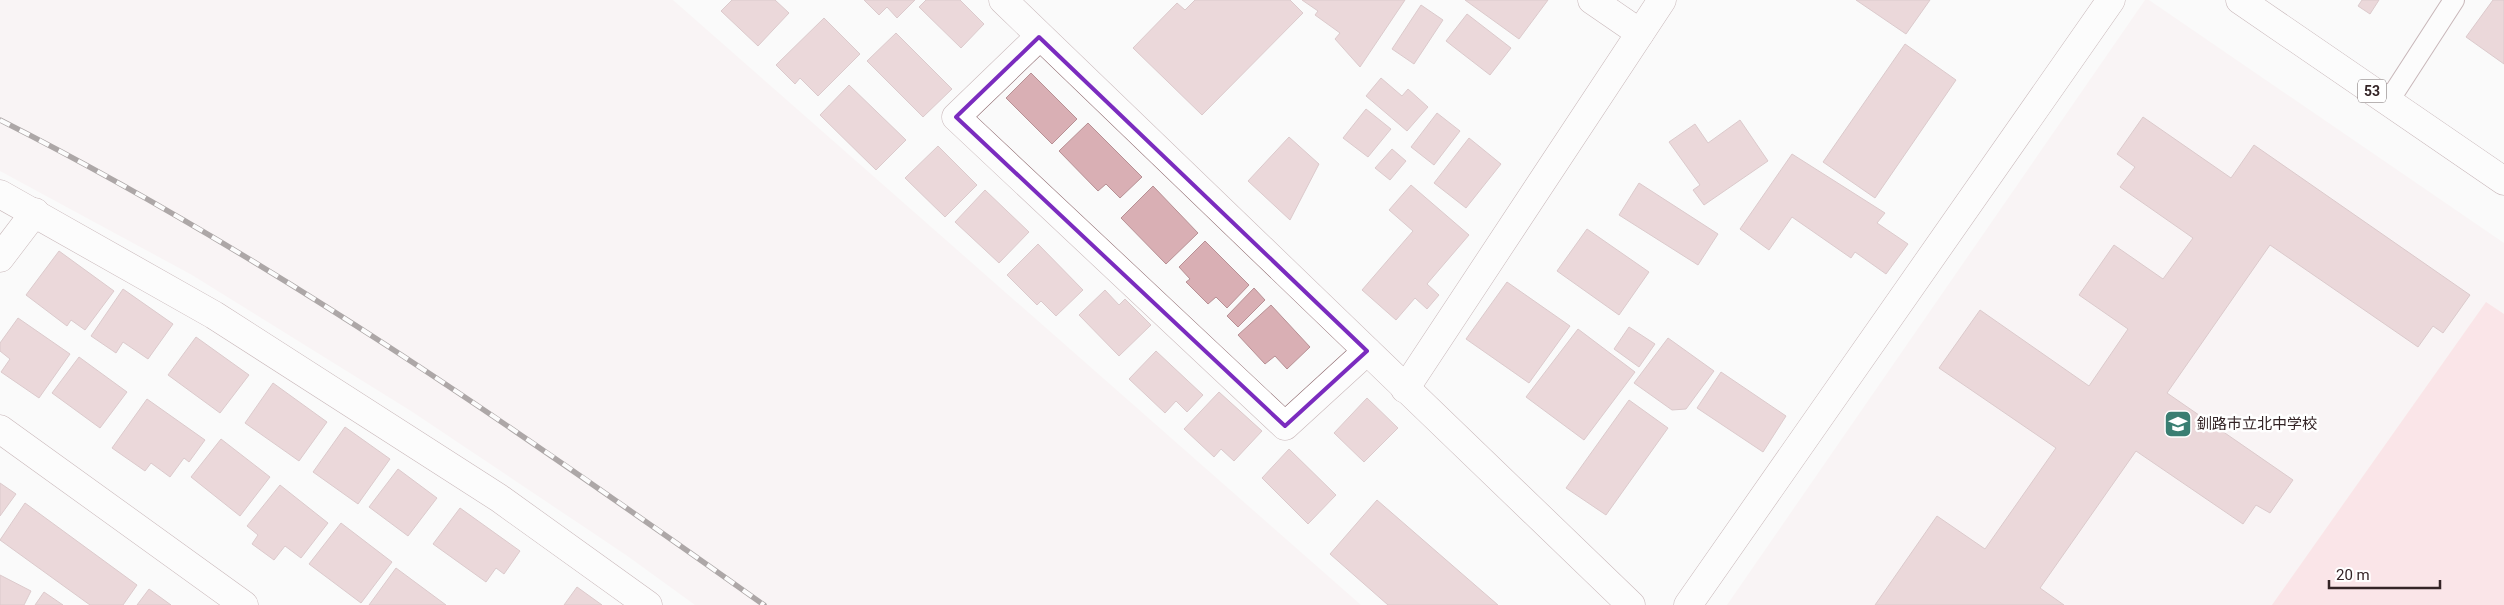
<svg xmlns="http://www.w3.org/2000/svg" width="2504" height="605" font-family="Roboto,'Noto Sans JP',sans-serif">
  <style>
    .built { fill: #f9eeef }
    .green { fill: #facdd2 }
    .building { fill: #d9afb4; stroke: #b79094 }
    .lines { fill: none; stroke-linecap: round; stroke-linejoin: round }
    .service-casing { stroke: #8c666b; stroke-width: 22 }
    .minor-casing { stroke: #8c666b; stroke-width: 29 }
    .primary-casing { stroke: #8c666b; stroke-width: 29 }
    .service { stroke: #fff; stroke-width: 20 }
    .minor { stroke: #fff; stroke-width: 28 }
    .primary { stroke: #fff; stroke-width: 28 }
    .rail-casing { stroke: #504344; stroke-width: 5.5 }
    .rail { stroke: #fff; stroke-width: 4; stroke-dasharray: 11; stroke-linecap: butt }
    .marked { fill: none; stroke: #7b2cbf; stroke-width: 4; stroke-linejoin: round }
    .labels { text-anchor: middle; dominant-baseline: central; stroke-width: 5; stroke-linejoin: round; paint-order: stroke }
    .shield { fill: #fff; stroke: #716667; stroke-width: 1 }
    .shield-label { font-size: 14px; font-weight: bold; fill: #342426 }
    .poi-label { font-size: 15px; fill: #342426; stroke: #fff; text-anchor: start }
  </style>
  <rect width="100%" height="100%" fill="#fafafa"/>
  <g class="built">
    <path d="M0,0H673L1361,605H695L626,555L411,411L192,275L0,171Z"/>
    <path d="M2145,0H2149L2504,243V605H1727Z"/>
  </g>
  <path class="green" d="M2486,302L2504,314V605H2272Z"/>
  <g class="building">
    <path d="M732,0H775L789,13L758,46L721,11Z"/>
    <path d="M864,0H915L897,18L887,7L879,15Z"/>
    <path d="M926,0H960L984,24L961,48L919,7Z"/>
    <path d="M1195,0H1290L1303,13L1202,115L1133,48L1177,3L1185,10Z"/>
    <path d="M1302,0H1405L1360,67L1335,39L1340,33L1315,15L1318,11Z"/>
    <path d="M1465,0H1548L1519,39Z"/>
    <path d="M1856,0H1930L1906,34Z"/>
    <path d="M2362,0H2379L2370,14L2358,6Z"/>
    <path d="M2493,0H2504V64L2466,37Z"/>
    <path d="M1421,5L1443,20L1414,64L1392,49Z"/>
    <path d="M1467,14L1511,48L1490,75L1446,41Z"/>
    <path d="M824,18L860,54L818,96L800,78L795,84L776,65Z"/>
    <path d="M896,33L952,89L923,117L867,61Z"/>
    <path d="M1905,44L1956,80L1875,198L1823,162Z"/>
    <path d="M1031,73L1077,119L1052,144L1006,98Z"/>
    <path d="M1381,78L1402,96L1408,89L1428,107L1407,131L1366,96Z"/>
    <path d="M849,85L906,140L876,170L820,115Z"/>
    <path d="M1366,109L1391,129L1368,157L1343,138Z"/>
    <path d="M1437,113L1460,131L1434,165L1411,147Z"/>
    <path d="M2143,117L2231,178L2254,145L2470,295L2443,333L2433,326L2418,347L2270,245L2167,393L2293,480L2270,513L2256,505L2243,524L2136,451L2040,588L2064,605H1875L1937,516L1985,549L2056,448L1939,368L1980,310L2089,386L2128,329L2079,295L2114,245L2163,279L2193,238L2120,187L2135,167L2117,154Z"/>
    <path d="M1740,120L1768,161L1704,205L1693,190L1700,185L1669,142L1695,124L1708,143Z"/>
    <path d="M1088,123L1142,177L1120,198L1106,184L1098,191L1059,151Z"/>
    <path d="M1289,137L1319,164L1290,220L1248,181Z"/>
    <path d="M1469,138L1501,164L1466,208L1434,183Z"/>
    <path d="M938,146L977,185L945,217L905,178Z"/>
    <path d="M1392,149L1406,161L1390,180L1375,168Z"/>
    <path d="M1792,154L1885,213L1877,223L1908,244L1886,274L1855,252L1851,258L1792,217L1769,250L1740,229Z"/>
    <path d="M1639,183L1718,234L1698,265L1619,215Z"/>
    <path d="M1411,185L1469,235L1427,284L1439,295L1427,309L1415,298L1396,320L1362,290L1413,231L1389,210Z"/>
    <path d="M1153,186L1198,233L1166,264L1121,218Z"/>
    <path d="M985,190L1029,232L999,263L955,222Z"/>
    <path d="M1587,229L1649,272L1619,315L1557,271Z"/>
    <path d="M1205,241L1249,285L1227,308L1216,297L1208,304L1186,282L1190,279L1179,267Z"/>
    <path d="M1038,244L1083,290L1056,316L1041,301L1037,305L1007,275Z"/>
    <path d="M59,251L114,291L85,330L71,320L67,326L26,295Z"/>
    <path d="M1507,282L1570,326L1529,383L1466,339Z"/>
    <path d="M1254,288L1265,300L1238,327L1227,316Z"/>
    <path d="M123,289L173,324L148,359L123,342L116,353L91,336Z"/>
    <path d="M1105,290L1119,305L1125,299L1151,325L1119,356L1079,315Z"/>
    <path d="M1271,305L1310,347L1287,369L1275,356L1265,364L1238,335Z"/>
    <path d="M18,318L70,354L39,398L1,372L10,359L0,351V343Z"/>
    <path d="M1629,327L1655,344L1639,367L1614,349Z"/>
    <path d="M1578,329L1635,372L1584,440L1526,397Z"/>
    <path d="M196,337L249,375L220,413L168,375Z"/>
    <path d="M1668,338L1714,371L1686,409L1672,410L1634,383Z"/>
    <path d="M1156,351L1203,395L1187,412L1176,401L1165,413L1129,379Z"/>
    <path d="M79,357L127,392L100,428L52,393Z"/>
    <path d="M1721,372L1786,416L1763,452L1697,408Z"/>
    <path d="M273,383L327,422L299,461L245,423Z"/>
    <path d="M1219,392L1262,431L1234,461L1221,449L1214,457L1184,429Z"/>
    <path d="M1367,398L1398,428L1364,462L1334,433Z"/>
    <path d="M147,399L205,440L189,462L184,458L170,477L151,463L145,471L112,448Z"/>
    <path d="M1629,400L1668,428L1606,515L1566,488Z"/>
    <path d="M345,427L390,459L358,504L313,472Z"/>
    <path d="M221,439L270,477L240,516L191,477Z"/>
    <path d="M1289,449L1336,495L1308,524L1262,478Z"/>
    <path d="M398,469L437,498L408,536L369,507Z"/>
    <path d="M0,483L16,494L0,516Z"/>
    <path d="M280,485L328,523L301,558L285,546L274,560L252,544L258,535L247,526Z"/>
    <path d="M1377,500L1498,605H1388L1330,554Z"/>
    <path d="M25,503L137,585L123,605H90L0,540Z"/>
    <path d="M460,508L520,551L504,574L496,568L486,582L433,544Z"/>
    <path d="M341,523L392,562L361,603L309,564Z"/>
    <path d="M396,568L446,605H369Z"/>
    <path d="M0,575L31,591L24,605H0Z"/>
    <path d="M577,587L602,605H564Z"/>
    <path d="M149,589L171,605H137Z"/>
    <path d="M44,592L63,605H35Z"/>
  </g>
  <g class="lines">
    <g class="service-casing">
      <path id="service" d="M2388,102L2454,0"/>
    </g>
    <g class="minor-casing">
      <g id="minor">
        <path d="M1003,0L1631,605"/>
        <path d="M1592,0L1640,33"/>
        <path d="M1039,37L956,117L1285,426L1367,351"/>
        <path d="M0,194L214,315L499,498L648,605"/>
        <path d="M0,258L35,212"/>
        <path d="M1405,389L1662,0"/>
        <path d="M0,429L244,605"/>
        <path d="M1688,605L2111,0"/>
      </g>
    </g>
    <g class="primary-casing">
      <path id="primary" d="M2240,0L2504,181"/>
    </g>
    <use href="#service" class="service"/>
    <use href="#minor" class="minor"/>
    <use href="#primary" class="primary"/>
    <g class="rail-casing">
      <path id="rail" d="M0,120C269,256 519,431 764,605"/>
    </g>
    <use href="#rail" class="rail"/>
  </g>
  <path d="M0 0H2504V605H0ZM1039,37L1367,351L1285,426L956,117Z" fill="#fafafa" fill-opacity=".55" fill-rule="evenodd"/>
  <path class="marked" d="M1039,37L1367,351L1285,426L956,117Z"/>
  <defs>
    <g id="school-square" transform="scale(1.4375)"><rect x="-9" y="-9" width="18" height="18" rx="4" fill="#3a7e72" stroke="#fff"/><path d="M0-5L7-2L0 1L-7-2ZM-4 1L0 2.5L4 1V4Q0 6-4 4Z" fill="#fff"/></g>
  </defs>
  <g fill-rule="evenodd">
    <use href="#school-square" x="2178" y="424"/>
  </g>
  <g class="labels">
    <rect class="shield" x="2358" y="79.5" width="28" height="23" rx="4"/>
    <g class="shield-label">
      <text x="2372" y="91">53</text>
    </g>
    <g class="poi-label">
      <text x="2197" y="424">釧路市立北中学校</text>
    </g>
  </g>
  <path d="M2329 580v8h111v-8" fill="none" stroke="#342426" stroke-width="2.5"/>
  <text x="2336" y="580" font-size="15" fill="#342426" stroke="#ffffff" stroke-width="4" paint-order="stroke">20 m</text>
</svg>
